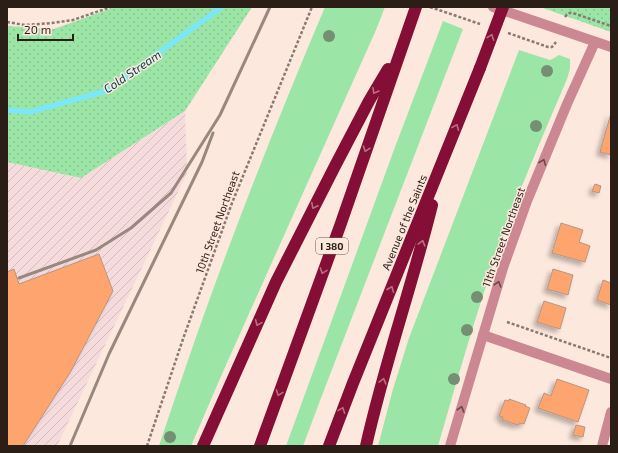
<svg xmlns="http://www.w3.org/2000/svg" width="618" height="453" font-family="'Exo 2',sans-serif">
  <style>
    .industrial { fill: url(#industrial-furrows) }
    .green { fill: #9be6a7 }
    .park { fill: url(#park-dots) }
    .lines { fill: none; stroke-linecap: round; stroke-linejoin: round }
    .stream { stroke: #7be7f7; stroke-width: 5.5 }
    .building { fill: #fea46e; stroke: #b59685; filter: url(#shadow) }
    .path { stroke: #897971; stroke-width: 2.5; stroke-dasharray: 3 2; stroke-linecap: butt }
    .minor { stroke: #cc8892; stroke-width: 10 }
    .highway { stroke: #840e35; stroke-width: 12 }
    .rail { stroke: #99887f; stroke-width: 3 }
    .highway-bridge { stroke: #840e35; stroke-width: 12 }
    .tree { fill: #748f72 }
    .oneway { stroke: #ba7081 }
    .oneway2 { stroke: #6b4848 }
    .labels { text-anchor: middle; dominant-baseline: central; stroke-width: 3; stroke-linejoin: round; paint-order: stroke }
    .shield { fill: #fce8dd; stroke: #695b52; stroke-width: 1 }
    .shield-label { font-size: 10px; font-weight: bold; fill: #2a1e17 }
    .street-label { font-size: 11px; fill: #2a1e17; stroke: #fce8dd }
    .water-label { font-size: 12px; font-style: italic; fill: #00474f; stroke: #fce8dd }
  </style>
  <defs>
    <pattern id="industrial-furrows" width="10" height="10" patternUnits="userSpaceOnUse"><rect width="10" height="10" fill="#f6dbdd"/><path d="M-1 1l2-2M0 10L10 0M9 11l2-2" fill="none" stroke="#d3bcbd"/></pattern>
    <pattern id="park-dots" width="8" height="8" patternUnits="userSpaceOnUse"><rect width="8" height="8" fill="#9be6a7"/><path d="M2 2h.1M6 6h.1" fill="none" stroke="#86c58f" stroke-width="1.8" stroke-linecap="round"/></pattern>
    <filter id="shadow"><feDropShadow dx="-3.5" dy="3.5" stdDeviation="2" flood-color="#0004"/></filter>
  </defs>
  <rect width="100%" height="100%" fill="#fce8dd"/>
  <path class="industrial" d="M185,111L187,173L57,446H7V162L81,178Z"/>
  <g class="green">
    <path d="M325,7H385L376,30L222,374L191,446H159C168,419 177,392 186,366C228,244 275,125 325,7Z"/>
    <path d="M443,21L463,29L321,398L303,446H286L395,147Z"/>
    <path d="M519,50L550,60L554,58L559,55L570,59V69L567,79C546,129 523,180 505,231C479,302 459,374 438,446H378L393,389L409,338Z"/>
  </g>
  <g class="park">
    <path d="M115,7H252L185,111L81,178L7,162V26L54,29Z"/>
    <path d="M540,7H611V32Z"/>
  </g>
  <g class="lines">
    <path class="stream" d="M7,110L30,112L106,91L222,7"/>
  </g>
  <g class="building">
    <path d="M611,113V155L600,152Z"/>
    <path d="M595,184L601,186L599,193L592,191Z"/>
    <path d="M561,223L583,230L579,242L590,246L585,262L552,253Z"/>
    <path d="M99,254L113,291L71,371L23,446H7V272L14,269L19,284Z"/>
    <path d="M553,269L573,275L568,295L547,289Z"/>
    <path d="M603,280L611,283V305L597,300Z"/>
    <path d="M544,301L566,308L560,329L537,322Z"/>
    <path d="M557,379L589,390L578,422L538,408L544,393L551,396Z"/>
    <path d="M509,399L526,405L525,406L530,408L524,424L519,423L518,425L502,420L503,417L499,416L505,400L509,401Z"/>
    <path d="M576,425L585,427L583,437L573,435Z"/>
  </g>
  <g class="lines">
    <g class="path">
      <path d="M430,7L480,24"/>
      <path d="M565,17C567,14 570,12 573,13L611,26"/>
      <path d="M7,22L25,25L52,23L73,20L111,7"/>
      <path d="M508,33L548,47H552L556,42"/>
      <path d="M507,322L611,358"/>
      <path d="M147,446L183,339L232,203L312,7"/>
    </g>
    <g class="minor">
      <path d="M493,7L611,47"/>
      <path d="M483,335L611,379"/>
      <path d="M450,446L503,268L527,201L567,104L595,42"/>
      <path d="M602,446L611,412"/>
    </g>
    <g class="highway">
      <path d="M203,446L276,282L335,166L369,101L388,69"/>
      <path d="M260,446L340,226L416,7"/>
      <path d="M329,446L353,383L480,68"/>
      <path d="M366,446C384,365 412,286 432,205"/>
    </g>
    <g class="rail">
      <path d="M19,278L96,250L131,228L171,193L220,115L270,7"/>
      <path d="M70,446L109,354L202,162L213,133"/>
    </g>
    <path class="highway-bridge" d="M480,68L503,7"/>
  </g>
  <g class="tree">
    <circle cx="329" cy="36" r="6"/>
    <circle cx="547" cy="71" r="6"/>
    <circle cx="536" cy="126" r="6"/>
    <circle cx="477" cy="297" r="6"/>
    <circle cx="467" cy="330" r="6"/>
    <circle cx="454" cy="379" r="6"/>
    <circle cx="170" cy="437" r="6"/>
  </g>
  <defs><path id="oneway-chevron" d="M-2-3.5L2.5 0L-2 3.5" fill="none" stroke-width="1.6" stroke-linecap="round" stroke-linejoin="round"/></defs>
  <g class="oneway">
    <use href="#oneway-chevron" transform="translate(491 37) rotate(-69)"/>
    <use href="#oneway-chevron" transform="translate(375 91) rotate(120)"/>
    <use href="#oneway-chevron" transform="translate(456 127) rotate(-68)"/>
    <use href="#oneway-chevron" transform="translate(366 149) rotate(109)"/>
    <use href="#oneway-chevron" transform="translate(314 206) rotate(117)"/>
    <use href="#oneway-chevron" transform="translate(422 243) rotate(-75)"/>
    <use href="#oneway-chevron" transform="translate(323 271) rotate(110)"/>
    <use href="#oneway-chevron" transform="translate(391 289) rotate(-68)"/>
    <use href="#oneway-chevron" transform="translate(258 323) rotate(114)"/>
    <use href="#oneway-chevron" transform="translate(383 381) rotate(-75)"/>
    <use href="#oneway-chevron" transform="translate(279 393) rotate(110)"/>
    <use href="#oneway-chevron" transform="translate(342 410) rotate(-69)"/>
  </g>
  <g class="oneway2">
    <use href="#oneway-chevron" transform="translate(543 162) rotate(-68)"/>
    <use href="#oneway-chevron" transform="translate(498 284) rotate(-73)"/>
    <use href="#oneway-chevron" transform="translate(461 409) rotate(-73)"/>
  </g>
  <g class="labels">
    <rect class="shield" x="316" y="238" width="32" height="16" rx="3"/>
    <g class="shield-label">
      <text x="332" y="246">I 380</text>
    </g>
    <g class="street-label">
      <text transform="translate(217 222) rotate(-70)">10th Street Northeast</text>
      <text transform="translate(404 222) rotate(-68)">Avenue of the Saints</text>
      <text transform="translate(503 237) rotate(-70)">11th Street Northeast</text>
    </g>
    <g class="water-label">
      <text transform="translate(132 71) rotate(-34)">Cold Stream</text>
    </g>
  </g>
  <rect width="618" height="453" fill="none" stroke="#2a1e17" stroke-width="16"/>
  <path d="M18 34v6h55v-6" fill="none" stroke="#2a1e17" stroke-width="2"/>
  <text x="24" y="34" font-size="12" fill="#2a1e17" stroke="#fce8dd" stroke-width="3" paint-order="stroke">20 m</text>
</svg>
